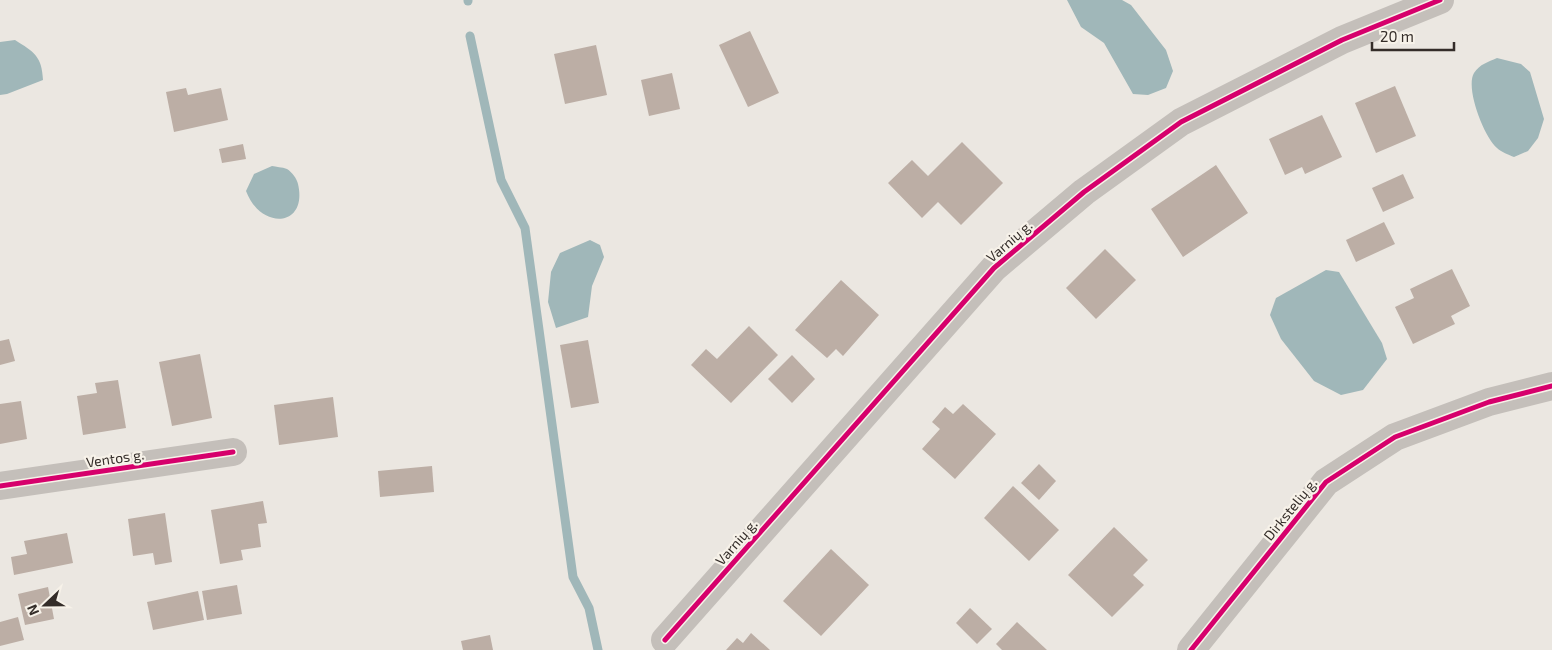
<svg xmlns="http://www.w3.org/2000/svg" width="1552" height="650" font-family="'Exo 2',sans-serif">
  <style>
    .water { fill: #a0b7b9 }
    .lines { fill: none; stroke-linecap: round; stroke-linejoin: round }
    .stream { stroke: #a0b7b9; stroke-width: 9 }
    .building { fill: #bcaea5 }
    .street { stroke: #c4bfba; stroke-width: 28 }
    .cycleway-casing { stroke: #f7f2e9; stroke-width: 8 }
    .cycleway { stroke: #d6006c; stroke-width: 5 }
    .labels { text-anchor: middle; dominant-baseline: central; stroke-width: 4.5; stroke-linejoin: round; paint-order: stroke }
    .street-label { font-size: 14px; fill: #342d29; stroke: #f7f2e9 }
  </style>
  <rect width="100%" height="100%" fill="#ebe7e1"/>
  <g class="water">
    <path d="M1067,0H1122L1131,5L1166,50L1173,71L1166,88L1148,95L1133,94L1104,43L1081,27Z"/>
    <path d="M15,40C34,52 42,56 43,80L7,94L0,95V42Z"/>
    <path d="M1497,58L1521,64L1530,72L1544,119L1538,138L1528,151L1514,157C1509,155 1501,152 1497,148C1484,137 1465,88 1474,73C1480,64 1488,62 1497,58Z"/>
    <path d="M272,166C276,167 282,167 287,169C292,172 297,179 298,184C308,227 261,231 246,191L254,174Z"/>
    <path d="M590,240L600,245L604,257L592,286L588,317L556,328L548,302L551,272L560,253Z"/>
    <path d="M1326,270L1339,272L1382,343L1387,359L1363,390L1341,395L1314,381L1281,339L1270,315L1276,298Z"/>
  </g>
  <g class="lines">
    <g class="stream">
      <path d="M468,0V1"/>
      <path d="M470,36L501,180L525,228L573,577L589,608L598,650"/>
    </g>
  </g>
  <g class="building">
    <path d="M750,31L779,93L748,107L719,45Z"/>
    <path d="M596,45L607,95L565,104L554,54Z"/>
    <path d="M672,73L680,109L649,116L641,80Z"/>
    <path d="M1395,86L1416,136L1376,153L1355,103Z"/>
    <path d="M186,88L188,95L221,88L228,120L174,132L166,92Z"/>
    <path d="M1322,115L1342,157L1305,174L1302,167L1285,175L1269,139Z"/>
    <path d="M962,142L1003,183L961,225L938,202L922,218L888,183L912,160L928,176Z"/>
    <path d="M243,144L246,159L222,163L219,149Z"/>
    <path d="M1216,165L1248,213L1183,257L1151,209Z"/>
    <path d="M1403,174L1414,198L1383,212L1372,188Z"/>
    <path d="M1384,222L1395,244L1356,262L1346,240Z"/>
    <path d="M1105,249L1136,280L1096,319L1066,288Z"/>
    <path d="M1452,269L1470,306L1451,316L1455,324L1413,344L1395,307L1414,298L1410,289Z"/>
    <path d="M841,280L879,315L843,356L836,349L827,358L795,330Z"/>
    <path d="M749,326L778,355L731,403L691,365L706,349L717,359Z"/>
    <path d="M9,339L15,361L0,365V341Z"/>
    <path d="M588,340L599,403L571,408L560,345Z"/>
    <path d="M200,354L212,418L172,426L159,362Z"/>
    <path d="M792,355L815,379L792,403L768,379Z"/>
    <path d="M118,380L126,428L83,435L77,396L97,393L95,383Z"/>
    <path d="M333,397L338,437L279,445L274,405Z"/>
    <path d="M21,401L27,439L0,444V404Z"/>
    <path d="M963,404L996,434L955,479L922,449L940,429L932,422L945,407L953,414Z"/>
    <path d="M1039,464L1056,481L1039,500L1021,483Z"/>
    <path d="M432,466L434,492L380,497L378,471Z"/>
    <path d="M1013,486L1059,530L1029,561L984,518Z"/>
    <path d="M263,501L267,523L258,524L261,547L241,550L243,560L220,564L211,510Z"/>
    <path d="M165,513L172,562L155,565L153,553L133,556L128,519Z"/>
    <path d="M1114,527L1148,560L1133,575L1144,585L1112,617L1068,575Z"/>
    <path d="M67,533L73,563L14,575L11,557L27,554L24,541Z"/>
    <path d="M831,549L869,585L821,636L783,601Z"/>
    <path d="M237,585L242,614L207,620L202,591Z"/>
    <path d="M48,587L54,619L25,625L18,594Z"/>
    <path d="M198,591L204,620L153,630L147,602Z"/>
    <path d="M970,608L992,629L977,644L956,623Z"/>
    <path d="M18,617L24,640L0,646V622Z"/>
    <path d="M1017,622L1047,650H1002L996,644Z"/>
    <path d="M751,633L770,650H726L737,638L743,643Z"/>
    <path d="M490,635L493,650H463L461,641Z"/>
  </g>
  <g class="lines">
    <g class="street">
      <path d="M0,486L233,452"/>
      <path d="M665,640L994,268L1084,192L1181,122L1342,40L1440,0"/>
      <path d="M1191,650L1326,482L1395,437L1489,402L1552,386"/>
    </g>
    <g class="cycleway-casing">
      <g id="cycleway">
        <path d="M0,486L233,452"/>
        <path d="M665,640L994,268L1084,192L1181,122L1342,40L1440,0"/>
        <path d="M1191,650L1326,482L1395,437L1489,402L1552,386"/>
      </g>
    </g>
    <use href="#cycleway" class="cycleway"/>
  </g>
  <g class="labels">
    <g class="street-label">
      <text transform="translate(1009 241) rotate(-41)">Varnių g.</text>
      <text transform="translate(115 458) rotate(-8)">Ventos g.</text>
      <text transform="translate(1290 509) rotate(-51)">Dirkstelių g.</text>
      <text transform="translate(736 542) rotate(-49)">Varnių g.</text>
    </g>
  </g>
  <g transform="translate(45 605) rotate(248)" stroke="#f7f2e9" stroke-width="4" paint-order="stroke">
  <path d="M0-4L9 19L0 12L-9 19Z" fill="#342d29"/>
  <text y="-8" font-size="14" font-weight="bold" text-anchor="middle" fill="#342d29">N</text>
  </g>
  <path d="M1372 42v8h82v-8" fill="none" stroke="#342d29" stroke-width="2.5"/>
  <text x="1380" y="42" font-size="15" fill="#342d29" stroke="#f7f2e9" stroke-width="4" paint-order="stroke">20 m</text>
</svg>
